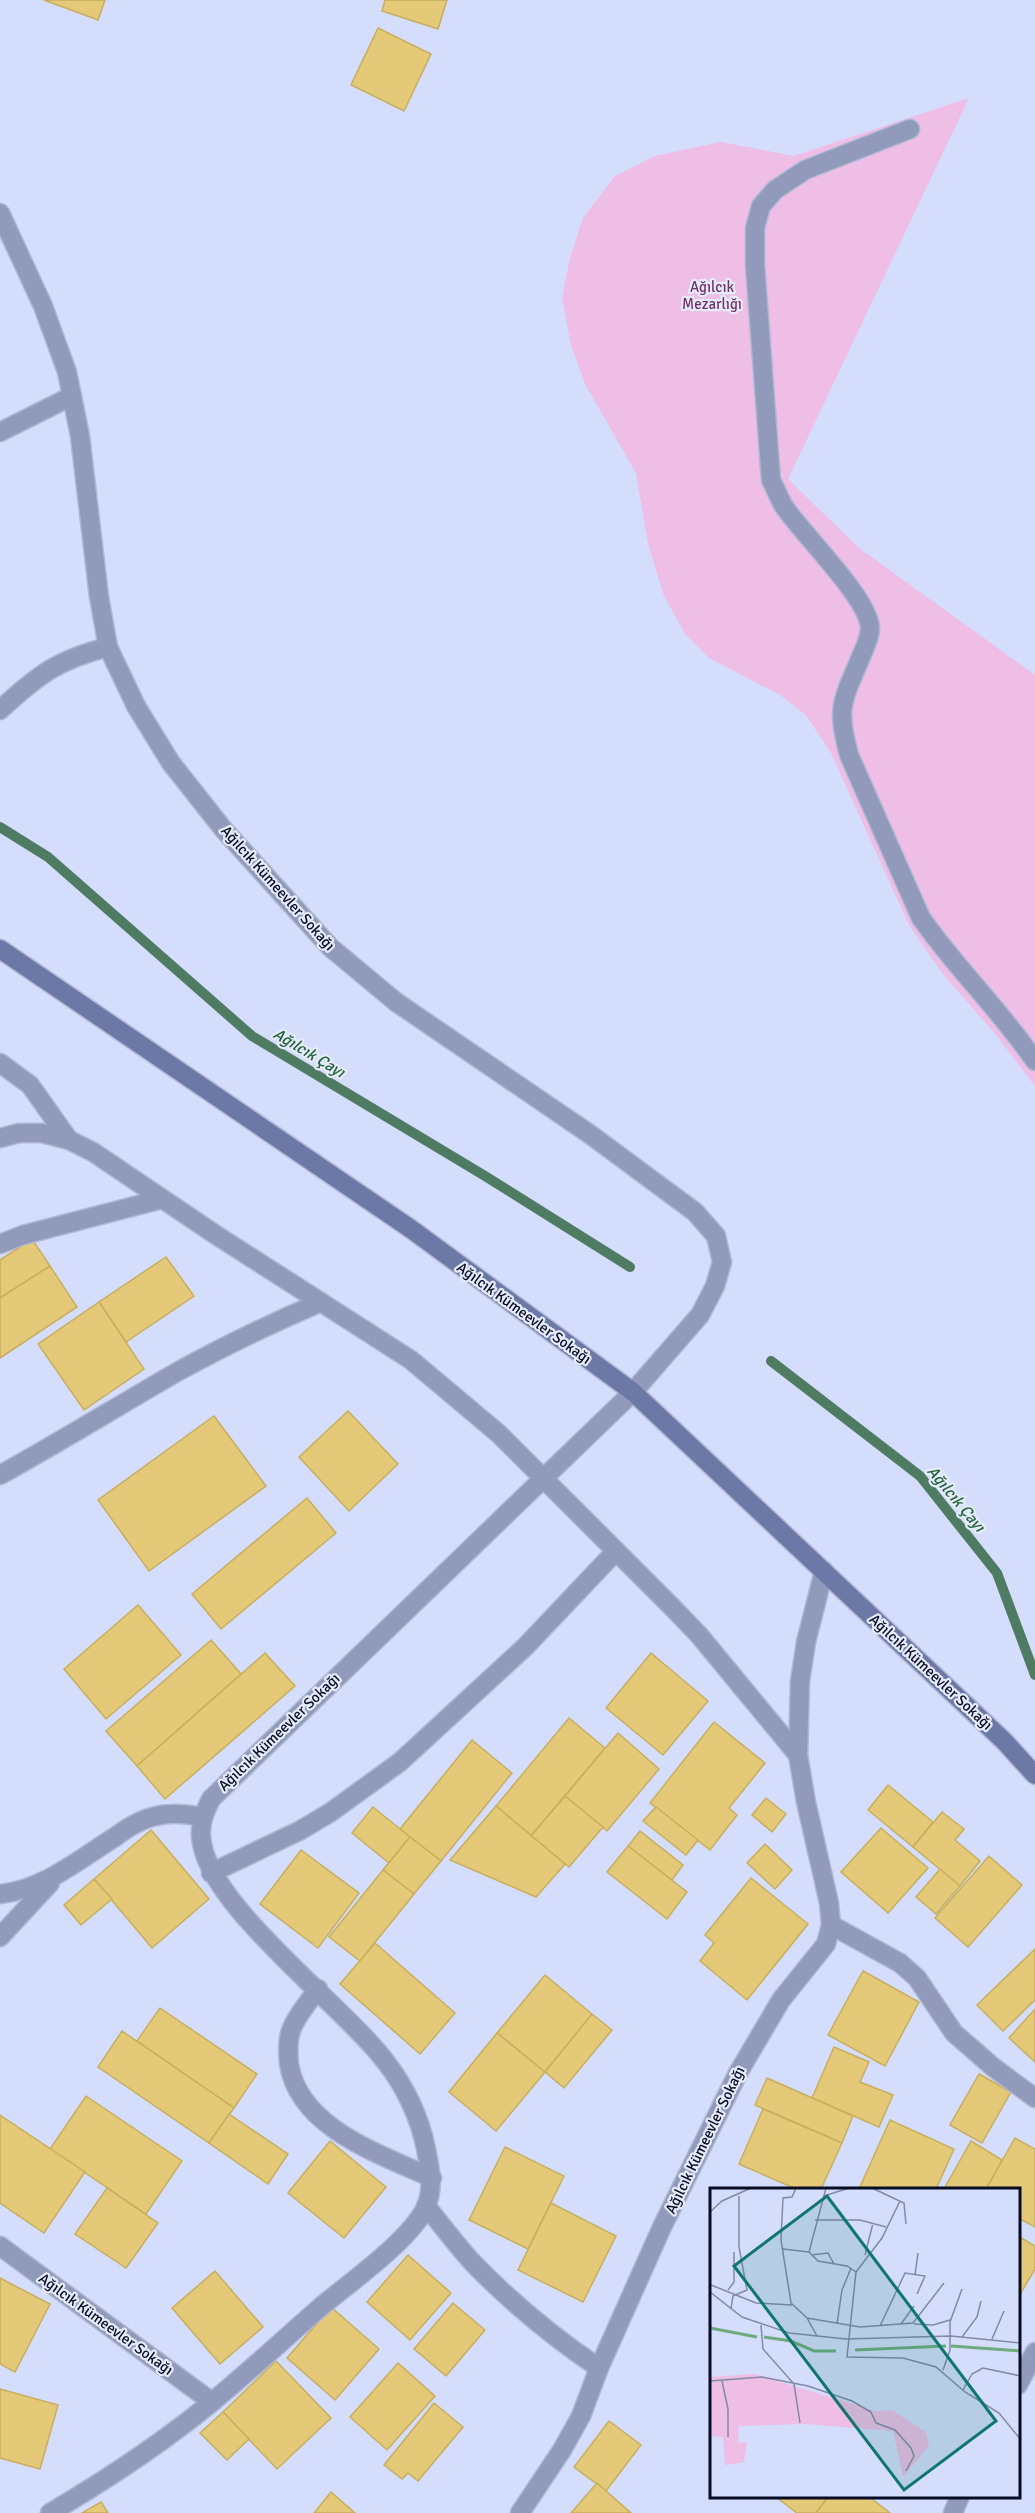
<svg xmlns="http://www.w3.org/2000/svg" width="1035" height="2513" font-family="Signika,sans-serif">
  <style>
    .green { fill: #eebee6 }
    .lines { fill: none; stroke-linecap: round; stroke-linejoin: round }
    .stream { stroke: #4f7b63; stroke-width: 10 }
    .building { fill: #e3c978; stroke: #c8af5e; stroke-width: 1.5 }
    .service-casing { stroke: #afb7d4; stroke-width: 21 }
    .minor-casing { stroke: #afb7d4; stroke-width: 21 }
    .secondary-casing { stroke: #afb7d4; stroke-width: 21 }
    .service { stroke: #919aba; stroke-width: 18 }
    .minor { stroke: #919aba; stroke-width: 18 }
    .secondary { stroke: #6c79a6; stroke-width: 18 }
    .labels { text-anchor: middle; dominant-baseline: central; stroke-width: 4.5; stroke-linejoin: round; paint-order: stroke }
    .park-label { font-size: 15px; fill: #72306a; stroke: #e6ebfa }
    .street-label { font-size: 15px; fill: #080c25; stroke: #e6ebfa }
    .water-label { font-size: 16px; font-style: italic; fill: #216439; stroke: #e6ebfa }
    .inset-river { fill: none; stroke: #6eaa7e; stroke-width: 3 }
    .inset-road { fill: none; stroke: #8289a5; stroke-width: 1.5 }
    .view { fill: #0f766e; fill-opacity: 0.15; stroke: #0f766e; stroke-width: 3 }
    .inset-edge { fill: none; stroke: #080c25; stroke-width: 3 }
  </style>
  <rect width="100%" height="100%" fill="#d4ddfb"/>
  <path class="green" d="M969,98L788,479L859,548L1035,675V1086L997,1036L942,973L909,925L831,753L806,715L780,695L709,658L685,634L664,596L648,544L636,473L585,384L571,345L562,298L570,258L583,218L615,176L655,156L721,142L794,156Z"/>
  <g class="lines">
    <g class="stream">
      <path d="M0,827L48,857L252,1036L485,1176L630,1267"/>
      <path d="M771,1361L920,1476L997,1573L1035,1675"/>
    </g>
  </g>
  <g class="building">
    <path d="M44,0H105L98,20Z"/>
    <path d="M385,0H447L438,29L382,11Z"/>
    <path d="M378,28L431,54L404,111L351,85Z"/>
    <path d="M32,1239L50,1266L0,1298V1260Z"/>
    <path d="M166,1257L194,1296L126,1342L99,1302Z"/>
    <path d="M50,1266L77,1307L0,1358V1298Z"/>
    <path d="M99,1302L144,1369L84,1410L38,1344Z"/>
    <path d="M348,1411L398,1464L349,1511L299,1457Z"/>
    <path d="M214,1416L266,1486L149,1571L98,1500Z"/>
    <path d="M307,1498L336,1533L221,1629L192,1594Z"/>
    <path d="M138,1605L181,1655L106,1719L64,1669Z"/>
    <path d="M211,1640L241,1674L137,1766L106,1731Z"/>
    <path d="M265,1653L295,1686L165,1799L137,1766Z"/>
    <path d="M651,1653L708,1701L663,1755L606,1708Z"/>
    <path d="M569,1718L605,1748L531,1836L496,1806Z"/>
    <path d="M714,1722L765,1763L729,1808L737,1815L710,1850L650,1803Z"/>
    <path d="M618,1733L659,1769L607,1831L565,1796Z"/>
    <path d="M472,1740L512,1773L441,1861L400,1829Z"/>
    <path d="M888,1785L933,1822L913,1847L868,1810Z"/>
    <path d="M565,1796L603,1827L569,1867L531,1836Z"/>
    <path d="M766,1798L786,1814L772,1832L752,1815Z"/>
    <path d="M496,1806L565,1864L536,1897L450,1860Z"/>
    <path d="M373,1807L410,1837L389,1863L352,1833Z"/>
    <path d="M656,1807L698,1840L686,1855L643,1821Z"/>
    <path d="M942,1812L964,1829L955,1840L980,1861L960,1886L913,1847Z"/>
    <path d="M881,1828L928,1868L888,1913L841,1872Z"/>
    <path d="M151,1830L209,1899L152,1948L94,1879Z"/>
    <path d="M640,1831L683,1865L672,1880L628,1846Z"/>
    <path d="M410,1837L441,1861L414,1894L383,1870Z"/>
    <path d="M765,1844L792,1870L775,1889L747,1863Z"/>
    <path d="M628,1846L687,1892L667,1919L607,1872Z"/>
    <path d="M301,1850L359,1893L318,1948L260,1904Z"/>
    <path d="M989,1856L1022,1885L968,1947L935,1918Z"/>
    <path d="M940,1869L960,1886L936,1914L916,1897Z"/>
    <path d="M383,1870L414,1894L360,1961L329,1937Z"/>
    <path d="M751,1878L808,1924L747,2000L700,1961L714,1943L705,1935Z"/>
    <path d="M94,1879L112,1899L81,1925L64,1905Z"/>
    <path d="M375,1943L455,2013L420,2054L340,1984Z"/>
    <path d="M1035,1949V2000L1003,2031L977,2005Z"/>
    <path d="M863,1971L919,2002L885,2066L828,2035Z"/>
    <path d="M545,1975L592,2014L545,2072L497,2033Z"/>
    <path d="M160,2008L257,2074L234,2108L137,2041Z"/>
    <path d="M1035,2009V2062L1009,2038Z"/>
    <path d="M592,2014L612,2030L564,2088L545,2072Z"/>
    <path d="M122,2031L234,2108L209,2143L98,2067Z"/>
    <path d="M497,2033L545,2072L496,2131L449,2092Z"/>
    <path d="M834,2047L869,2062L860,2082L893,2095L879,2127L812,2098Z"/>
    <path d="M979,2074L1011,2092L982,2143L950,2125Z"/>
    <path d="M767,2078L853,2116L842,2143L755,2105Z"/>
    <path d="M86,2096L182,2161L146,2214L50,2149Z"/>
    <path d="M763,2109L842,2143L821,2189H796L739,2164Z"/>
    <path d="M229,2114L288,2154L268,2184L209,2143Z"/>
    <path d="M0,2115L85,2172L44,2233L0,2203Z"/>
    <path d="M890,2120L954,2149L936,2189H859Z"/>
    <path d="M1015,2138L1035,2149V2227L1018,2218V2189H986Z"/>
    <path d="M330,2141L386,2187L344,2238L288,2193Z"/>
    <path d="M971,2141L1002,2160L986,2189H944Z"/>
    <path d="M505,2147L564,2176L528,2249L469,2220Z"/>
    <path d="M107,2188L158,2223L126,2268L75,2234Z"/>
    <path d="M551,2203L616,2236L583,2302L518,2270Z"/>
    <path d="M1018,2236L1035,2246V2269L1018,2298Z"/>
    <path d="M408,2255L451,2293L410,2340L367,2302Z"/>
    <path d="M215,2271L263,2327L220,2364L172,2308Z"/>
    <path d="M0,2278L50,2304L15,2372L0,2364Z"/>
    <path d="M453,2303L485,2330L446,2376L414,2349Z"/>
    <path d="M331,2307L379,2349L335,2400L287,2358Z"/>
    <path d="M276,2361L331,2418L277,2469L223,2412Z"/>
    <path d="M398,2363L435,2396L387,2450L350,2417Z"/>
    <path d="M0,2389L58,2405L40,2469L0,2458Z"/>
    <path d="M434,2403L463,2427L418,2481L408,2473L402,2479L384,2465Z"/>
    <path d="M223,2412L249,2439L227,2460L200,2433Z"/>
    <path d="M609,2421L641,2445L606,2491L574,2467Z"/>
    <path d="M597,2483L631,2513H571Z"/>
    <path d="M331,2492L355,2513H314Z"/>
    <path d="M829,2496L816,2513H797L776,2497Z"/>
    <path d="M829,2496H868L890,2513H816Z"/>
    <path d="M101,2502L108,2513H82Z"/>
  </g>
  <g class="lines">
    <g class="service-casing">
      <g id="service">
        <path d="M910,129L805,170L775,190L761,206L755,228V265L771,480C775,488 779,497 783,505C801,533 869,598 870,628C870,637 864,650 860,659C842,702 836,708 849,755L921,918C956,968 1001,1011 1035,1061"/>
        <path d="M0,432L72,396"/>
        <path d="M0,710C38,675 57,660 108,647"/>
      </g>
    </g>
    <g class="minor-casing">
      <g id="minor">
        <path d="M0,213L43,306L67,372L80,436L99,597L108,647L136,706L171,763L224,830L330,947L396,1002L591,1135L695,1212L716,1236L722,1262L715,1286L700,1315L633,1392L211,1799C205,1811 200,1822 201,1836C204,1903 342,2004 385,2061C405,2086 420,2118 426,2149C430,2168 434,2188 426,2207C410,2240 352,2281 323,2305C286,2337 250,2371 212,2402C161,2444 106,2480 50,2513"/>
        <path d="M0,1063L30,1085L69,1140"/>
        <path d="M0,1138L19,1133H42L69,1140L93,1152L216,1235L411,1360L499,1434L672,1607L699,1635L798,1755"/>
        <path d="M0,1244L23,1235L162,1199"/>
        <path d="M0,1475C60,1442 118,1406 177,1372C224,1346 272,1323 321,1302"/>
        <path d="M211,1873L301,1830L331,1812L400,1762L525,1647L616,1551"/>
        <path d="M0,1894C45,1889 78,1860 115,1837C127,1828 141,1819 156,1816C171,1812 187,1814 202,1817"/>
        <path d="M831,1925L900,1963L917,1978L954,2033L993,2067L1035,2098"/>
        <path d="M0,1937L50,1883"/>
        <path d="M318,1989C309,2001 298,2014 292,2028C287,2039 288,2053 289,2064C299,2128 380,2154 432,2178"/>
        <path d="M426,2206C442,2225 457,2246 474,2264C512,2303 553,2337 599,2368"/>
        <path d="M0,2246L212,2402"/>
        <path d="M1018,2385L1035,2352"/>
        <path d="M520,2513L562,2450L581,2416L599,2368L662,2227L738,2073L781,2000L826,1944L831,1925L829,1903L806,1802L798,1755L800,1681L806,1642L824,1571"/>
        <path d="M953,2513L960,2496"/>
      </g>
    </g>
    <g class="secondary-casing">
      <path id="secondary" d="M0,949L411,1229L633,1392L1004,1741L1035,1775"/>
    </g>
    <use href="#service" class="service"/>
    <use href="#minor" class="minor"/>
    <use href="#secondary" class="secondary"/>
  </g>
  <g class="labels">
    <g class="park-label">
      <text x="712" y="287">Ağılcık<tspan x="712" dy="17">Mezarlığı</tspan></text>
    </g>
    <g class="street-label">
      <text transform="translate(278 888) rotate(48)">Ağılcık Kümeevler Sokağı</text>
      <text transform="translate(524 1313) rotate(36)">Ağılcık Kümeevler Sokağı</text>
      <text transform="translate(931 1672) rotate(43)">Ağılcık Kümeevler Sokağı</text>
      <text transform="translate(279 1732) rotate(-44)">Ağılcık Kümeevler Sokağı</text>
      <text transform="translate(705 2140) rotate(-64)">Ağılcık Kümeevler Sokağı</text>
      <text transform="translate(106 2324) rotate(36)">Ağılcık Kümeevler Sokağı</text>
    </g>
    <g class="water-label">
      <text transform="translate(309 1053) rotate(31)">Ağılcık Çayı</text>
      <text transform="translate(956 1499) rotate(50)">Ağılcık Çayı</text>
    </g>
  </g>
  <g transform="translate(710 2188)">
    <rect width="310" height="310" fill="#d4ddfb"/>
    <path d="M45,186L166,223L182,222L216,244L219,258L193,289L183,243L94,236L29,238L28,254L37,255L34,274L15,277L13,249L0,248V189Z" fill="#eebee6"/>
    <path class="inset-river" d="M0,140L47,149M54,149L81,153L104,163H126M241,158L311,163M145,162L236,158"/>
    <path class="inset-road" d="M86,0L82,9L73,10L71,52L81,115L97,130L107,148M116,0L99,64L108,73L137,78L146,84L137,169L193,170L226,179L255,204L289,225L311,252M162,0L194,15L196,36M114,8L139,0M0,24L12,13L41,0M105,32H150L176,39M73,61L99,64M101,67L118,65L124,76M155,67L163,35M146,84L172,50L190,13M205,87L208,65M1,97L46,115L82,117M18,102L24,94V64M0,104L32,129L79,145L136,151L241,148L311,155M21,121L23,108L37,102L29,59V8M97,130L150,139L203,135L234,95M127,136L132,102L141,80M191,136L204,118M204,136L223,137L240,132M51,137L53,161L84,196L90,235M170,138L195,85L215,88L207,106M252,149L267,129L271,113M282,151L294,123M233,182L240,162V134L252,101M0,193L52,189L98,198L142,213L161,224L166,235L185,242L201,260L204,268L196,283M12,193L18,221V249M253,202L262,186L273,180L311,188"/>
    <path class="view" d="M117,8L286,233L194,302L24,78Z"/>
    <rect width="310" height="310" class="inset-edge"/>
  </g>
</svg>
